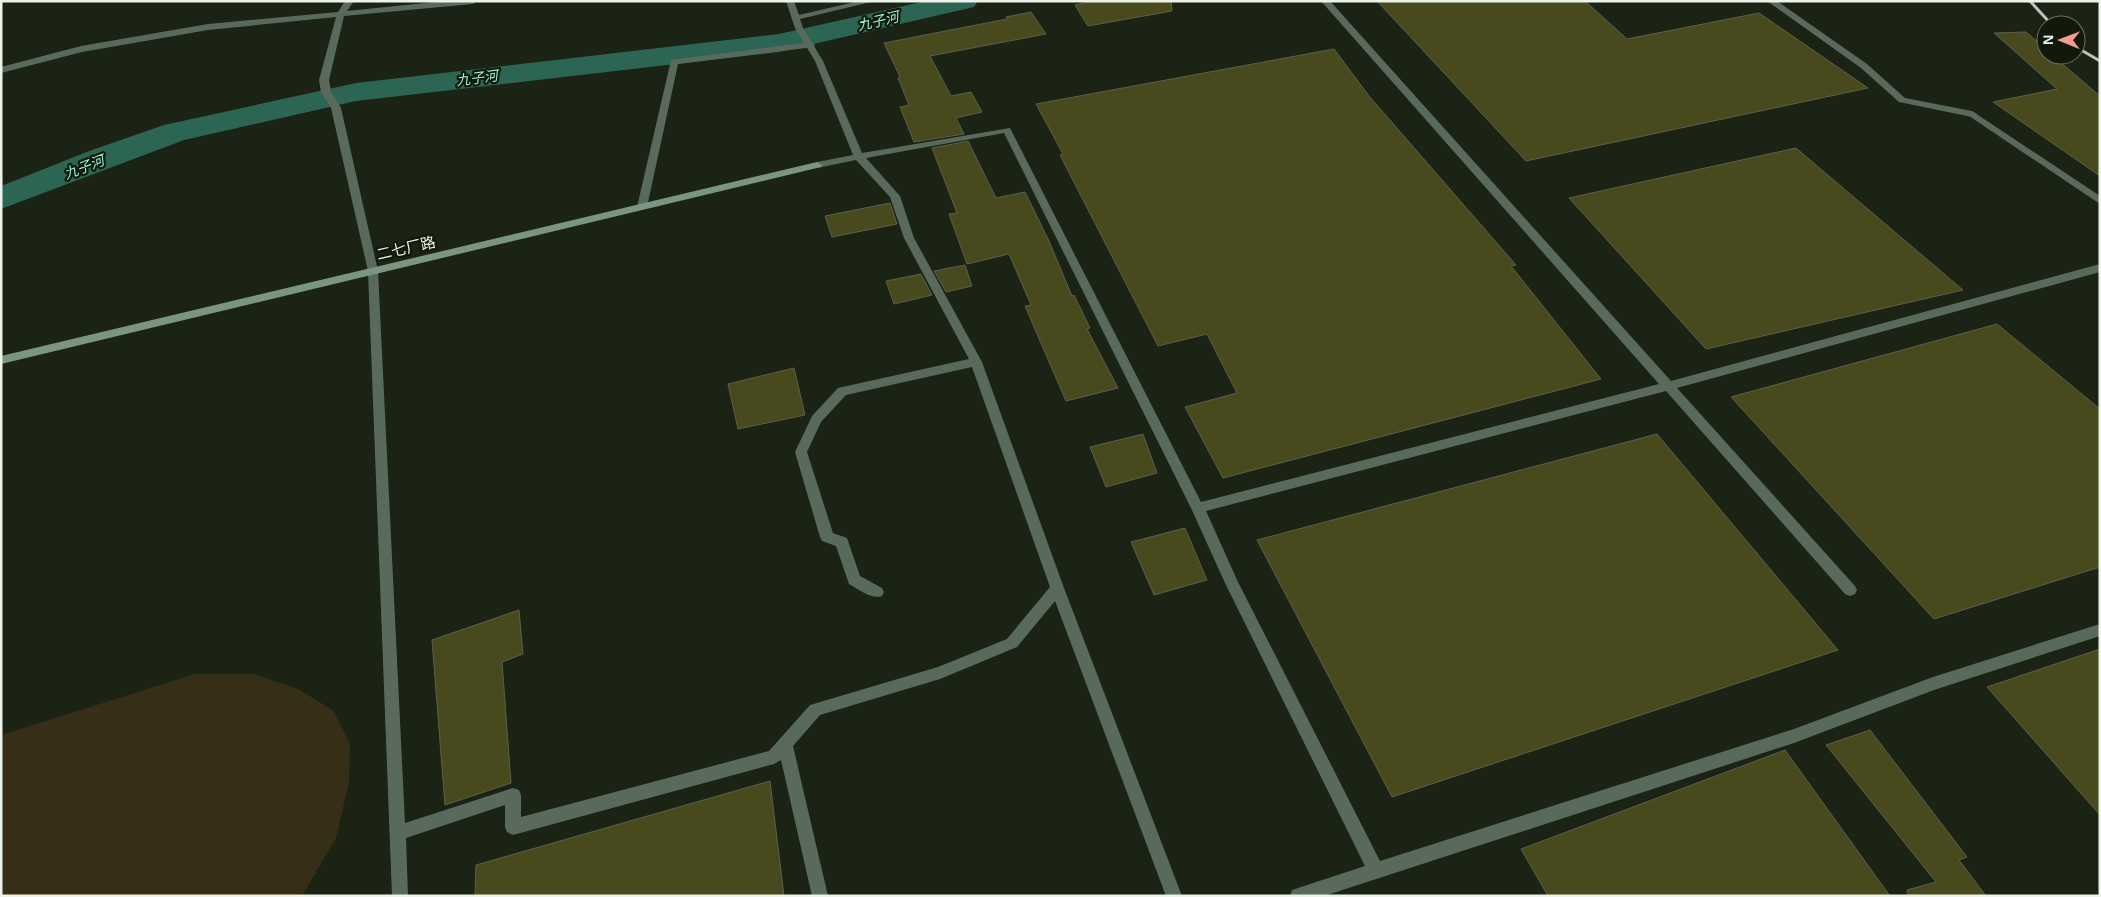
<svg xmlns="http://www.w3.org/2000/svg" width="2101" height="897" font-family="Helvetica,'Noto Sans SC',sans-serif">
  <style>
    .green { fill: #362e16 }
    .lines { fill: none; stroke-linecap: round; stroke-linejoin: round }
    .river { fill: #2d6555; fill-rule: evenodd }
    .building { fill: #484a1d; stroke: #5e5f4d }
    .lane { fill: #596a5d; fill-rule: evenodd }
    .street { fill: #596a5d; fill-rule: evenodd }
    .secondary { fill: #7a9580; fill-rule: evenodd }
    .rail { stroke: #bdc3b8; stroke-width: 3 }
    .labels { text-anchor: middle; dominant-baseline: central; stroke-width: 4.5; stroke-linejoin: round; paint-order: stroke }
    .far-water-label { font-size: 14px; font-style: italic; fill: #9af4d9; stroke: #11190b }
    .street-label { font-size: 15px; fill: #edf3e9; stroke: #11190b }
  </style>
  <rect width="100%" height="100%" fill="#1a2314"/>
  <path class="green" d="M195,674H254L298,689L334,711L350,744L349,783L336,838L302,896H1V735Z"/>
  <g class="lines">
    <path class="river" d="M926,1H978L974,7L779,52L356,101L184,140L1,209V186L92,150L164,125L356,83L779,34Z"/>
  </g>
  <g class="building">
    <path d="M1094,1H1171L1172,11L1088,26L1075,5Z"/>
    <path d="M1377,1H1585L1627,39L1759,13L1868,88L1526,161Z"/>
    <path d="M1031,12L1046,34L930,56L951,96L971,92L982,112L956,118L964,134L914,142L900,107L909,105L898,78L900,77L884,43L1007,19L1006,17Z"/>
    <path d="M2026,32L2046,49V55H2052L2100,96V176L1993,102L2057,89L1994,33Z"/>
    <path d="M1334,49L1369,96L1516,265L1511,266L1601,379L1223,478L1185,407L1237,393L1207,334L1158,346L1060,155L1063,154L1036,104Z"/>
    <path d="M968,141L996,198L1025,192L1049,241L1072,296L1074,295L1090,328L1087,329L1118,388L1066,401L1025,306L1031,305L1009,254L967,264L949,214L957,213L932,148Z"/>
    <path d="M1796,148L1963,290L1706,349L1569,198Z"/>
    <path d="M890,203L897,224L832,237L825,216Z"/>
    <path d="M965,265L972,286L946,292L934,271Z"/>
    <path d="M921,274L932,295L894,304L886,281Z"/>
    <path d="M1997,324L2100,409V567L1934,619L1731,397Z"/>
    <path d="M794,368L805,415L738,429L728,384Z"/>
    <path d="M1143,434L1157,473L1106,487L1090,447Z"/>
    <path d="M1657,434L1838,650L1392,797L1257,540Z"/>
    <path d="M1185,528L1207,580L1154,595L1131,542Z"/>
    <path d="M519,610L523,654L502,662L511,783L445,805L432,640Z"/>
    <path d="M2100,649V815L1987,687Z"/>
    <path d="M1870,730L1967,857L1959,860L1986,896H1908L1907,890L1936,882L1826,745Z"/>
    <path d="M1785,750L1890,896H1548L1521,849Z"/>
    <path d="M770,781L784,896H475L476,865Z"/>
  </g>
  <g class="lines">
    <g class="lane">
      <path d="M1767,1H1777L1867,64L1905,98L1972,111L1977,114L1972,117L1899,102L1861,68Z"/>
      <path d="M811,42L815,45L814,47L678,64L647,207L642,210L638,209L637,207L671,60Z"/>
    </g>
    <g class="street">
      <path d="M345,1H354L347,11L445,1H477L473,4L344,16L329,80L331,92L341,108L378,271L405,823L513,788L519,790L521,795V817L769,751L810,705L938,667L1007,639L1050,587L972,367L846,395L821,422L807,452L833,533L847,538L860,576L882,588L884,592L882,596C872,600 858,589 849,584L836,546L822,541L820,537L795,452L812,416L838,388L969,359L904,238L890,197L856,160L817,168L812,165L817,162L853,155L815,61L795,28L786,1H794L799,15L859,1H875L800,19L803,28L823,61L862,153L1010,128L1201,502L1659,384L1321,1H1330L1671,381L2100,264V272L1677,388L1855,586L1857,590L1855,594L1850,596L1845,594L1666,391L1206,511L1238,582L1380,861L1794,729L1933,677L2100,624V636L1934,690L1794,743L1324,896H1290L1292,890L1298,888L1365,866L1225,583L1191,508L1004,133L866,158L900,196L914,238L982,362L1064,588L1182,896H1166L1055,601L1017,647L940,679L820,715L793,746L828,896H812L781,760L774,764L513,835L507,832L505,827V805L406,838L408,896H392L368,271L331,108L321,92L319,80L336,17L208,30L82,52L1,73V67L81,46L208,24L338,12Z"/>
      <path d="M1972,111L2100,196V204L1969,116L1967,114Z"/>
    </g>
    <path class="secondary" d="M817,162L822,165L821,167L1,364V356Z"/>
    <g class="rail">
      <path d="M2030,1L2052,25"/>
      <path d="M2076,47L2100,61"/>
    </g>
  </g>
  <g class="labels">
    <g class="far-water-label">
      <text transform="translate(878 21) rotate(-13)">九子河</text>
      <text transform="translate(477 78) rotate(-7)">九子河</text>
      <text transform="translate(84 167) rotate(-21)">九子河</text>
    </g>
    <g class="street-label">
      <text transform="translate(406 248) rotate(-13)">二七厂路</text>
    </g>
  </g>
  <rect width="2101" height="897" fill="none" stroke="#edf3e9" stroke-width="5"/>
  <g transform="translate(2061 40) rotate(271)"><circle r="24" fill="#11190b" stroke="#697064"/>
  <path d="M0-4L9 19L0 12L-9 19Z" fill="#f59c90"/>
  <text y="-8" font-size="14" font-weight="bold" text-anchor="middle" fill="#edf3e9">N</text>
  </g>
</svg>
